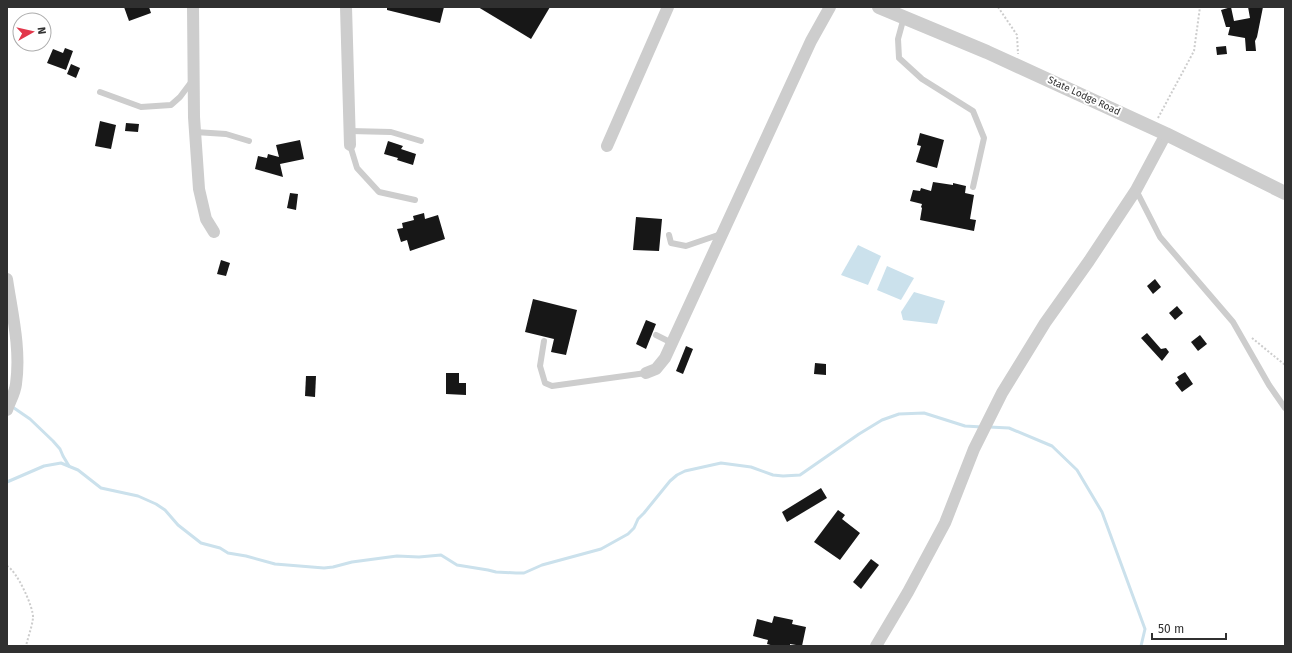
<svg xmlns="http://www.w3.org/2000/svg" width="1292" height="653" font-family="'Fira Sans',sans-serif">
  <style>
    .water { fill: #cbe1ec }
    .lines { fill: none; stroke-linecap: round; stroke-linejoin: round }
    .stream { stroke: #cbe1ec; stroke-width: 3 }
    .building { fill: #171717 }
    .path { stroke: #cdcdcd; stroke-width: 2; stroke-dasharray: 2 2; stroke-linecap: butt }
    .service { stroke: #cdcdcd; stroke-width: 6 }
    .minor { stroke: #cdcdcd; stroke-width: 12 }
    .tertiary { stroke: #cdcdcd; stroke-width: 14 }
    .labels { text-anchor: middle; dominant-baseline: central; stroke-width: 4; stroke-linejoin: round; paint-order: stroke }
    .street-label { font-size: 10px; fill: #303030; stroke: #fff }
  </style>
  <rect width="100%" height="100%" fill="#fff"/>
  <g class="water">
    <path d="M858,245L881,256L868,285L841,275Z"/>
    <path d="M887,266L914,278L901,300L877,290Z"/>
    <path d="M914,292L945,301L937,324L903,320L901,312Z"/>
  </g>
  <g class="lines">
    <g class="stream">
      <path d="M14,408L30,419L53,441L60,449L63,456L69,466"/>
      <path d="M989,427L1009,428L1052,446L1077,470L1102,512L1145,629L1141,646"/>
      <path d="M7,482L44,466L61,463L78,470L101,488L138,496L156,504L165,510L178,525L201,543L220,548L228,553L246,556L275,564L324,568L333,567L352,562L397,556L419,557L441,555L457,565L488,570L496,572L516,573H524L542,565L601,549L628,534L634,528L638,519L644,513L670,481L677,475L685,471L721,463L751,467L773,475L783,476L800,475L859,434L882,420L899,414L924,413L965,426L982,427"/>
    </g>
  </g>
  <g class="building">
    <path d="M124,7H149L151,13L129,21Z"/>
    <path d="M387,7H444L440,23L387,10Z"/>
    <path d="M478,7H550L531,39Z"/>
    <path d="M1231,7L1234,21L1250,18L1248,7H1263L1257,37L1255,41L1256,51H1246L1245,38L1228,35L1230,27H1226L1221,10Z"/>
    <path d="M1226,46L1227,54L1217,55L1216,47Z"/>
    <path d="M65,48L73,51L66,70L47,63L53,49L63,53Z"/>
    <path d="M71,64L80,68L76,78L67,74Z"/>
    <path d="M100,121L116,125L111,149L95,146Z"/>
    <path d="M126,123L139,124L138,132L125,131Z"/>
    <path d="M920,133L944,140L937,168L916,162L921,146L917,145Z"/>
    <path d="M300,140L304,159L280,164L283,177L255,169L258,156L267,158L268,154L279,157L276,145Z"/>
    <path d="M388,141L403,146L401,149L416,154L413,165L397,160L398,158L384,154Z"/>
    <path d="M933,182L953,185V183L966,186L965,193L974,195L970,219L976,220L974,231L920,220L922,208L921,207L922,204L910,201L913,190L920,191L921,188L931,191Z"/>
    <path d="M290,193L298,194L296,210L287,208Z"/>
    <path d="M424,213L425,219L438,215L445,239L410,251L407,240L401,242L397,229L403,228L402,223L414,220L413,216Z"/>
    <path d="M636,217L662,219L659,251L633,250Z"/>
    <path d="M221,260L230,263L226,276L217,274Z"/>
    <path d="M1155,279L1161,287L1153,294L1147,286Z"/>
    <path d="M533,299L577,310L566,355L551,352L554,339L525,332Z"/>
    <path d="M1177,306L1183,313L1175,320L1169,313Z"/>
    <path d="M646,320L656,324L646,349L636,344Z"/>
    <path d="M1147,333L1161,349L1166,348L1169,352L1162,361L1141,338Z"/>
    <path d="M1200,335L1207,344L1198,351L1191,342Z"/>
    <path d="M686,346L693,349L683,374L676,371Z"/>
    <path d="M815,363L826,364V375L814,374Z"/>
    <path d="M1185,372L1193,384L1182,392L1175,383L1179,380L1177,377Z"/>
    <path d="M446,373H459V383H466V395L446,394Z"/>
    <path d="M306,376H316L315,397L305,396Z"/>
    <path d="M821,488L827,498L787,522L782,512Z"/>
    <path d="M838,510L845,515L842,519L860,533L840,560L814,542Z"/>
    <path d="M871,559L879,565L861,589L853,582Z"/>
    <path d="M774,616L793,620L792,624L806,627L802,646L790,644V646H774L767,644L768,640L753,636L757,619L772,623Z"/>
  </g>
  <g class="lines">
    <g class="path">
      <path d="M998,7L1017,35L1018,54"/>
      <path d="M1158,118L1194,51L1200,7"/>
      <path d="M1252,338L1285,365"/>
      <path d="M7,566C17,571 34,608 33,618C32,627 28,637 26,646"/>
    </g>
    <g class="service">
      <path d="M904,17L898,39L899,58L922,79L973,111L984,138L973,187"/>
      <path d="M100,92L141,107L171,105L180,97L192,81"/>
      <path d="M350,131L391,132L421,141"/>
      <path d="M195,132L226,134L249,141"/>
      <path d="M350,145L357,168L379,192L415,200"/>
      <path d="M1136,190L1160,237L1233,322L1269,385L1285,408"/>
      <path d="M669,235L671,243L686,246L721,234"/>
      <path d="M656,335L672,343"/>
      <path d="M544,341L540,366L545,383L552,386L646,373"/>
    </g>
    <g class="minor">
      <path d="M193,7L194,117L199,189L206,219L214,232"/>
      <path d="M346,7L350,145"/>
      <path d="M607,146L668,7"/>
      <path d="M7,279C12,313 21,349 16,384C15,393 10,401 7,410"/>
      <path d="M646,373L656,369L665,358L811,41L830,7"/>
      <path d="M876,646L908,592L945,523L974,449L1002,393L1045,323L1089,261L1136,190L1166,134"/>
    </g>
    <path class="tertiary" d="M879,7L987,52L1166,134L1285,193"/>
  </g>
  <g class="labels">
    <g class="street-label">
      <text transform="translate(1084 96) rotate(25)">State Lodge Road</text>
    </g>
  </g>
  <rect width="1292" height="653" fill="none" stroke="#303030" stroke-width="16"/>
  <g transform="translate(32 32) rotate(82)"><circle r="19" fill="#ffffff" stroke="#acacac"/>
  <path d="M0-3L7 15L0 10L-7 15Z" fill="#e2374b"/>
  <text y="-6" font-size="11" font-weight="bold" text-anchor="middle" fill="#303030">N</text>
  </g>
  <path d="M1152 633v6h74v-6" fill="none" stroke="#303030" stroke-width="2"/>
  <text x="1158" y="633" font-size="12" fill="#303030" stroke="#ffffff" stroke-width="3" paint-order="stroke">50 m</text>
</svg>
